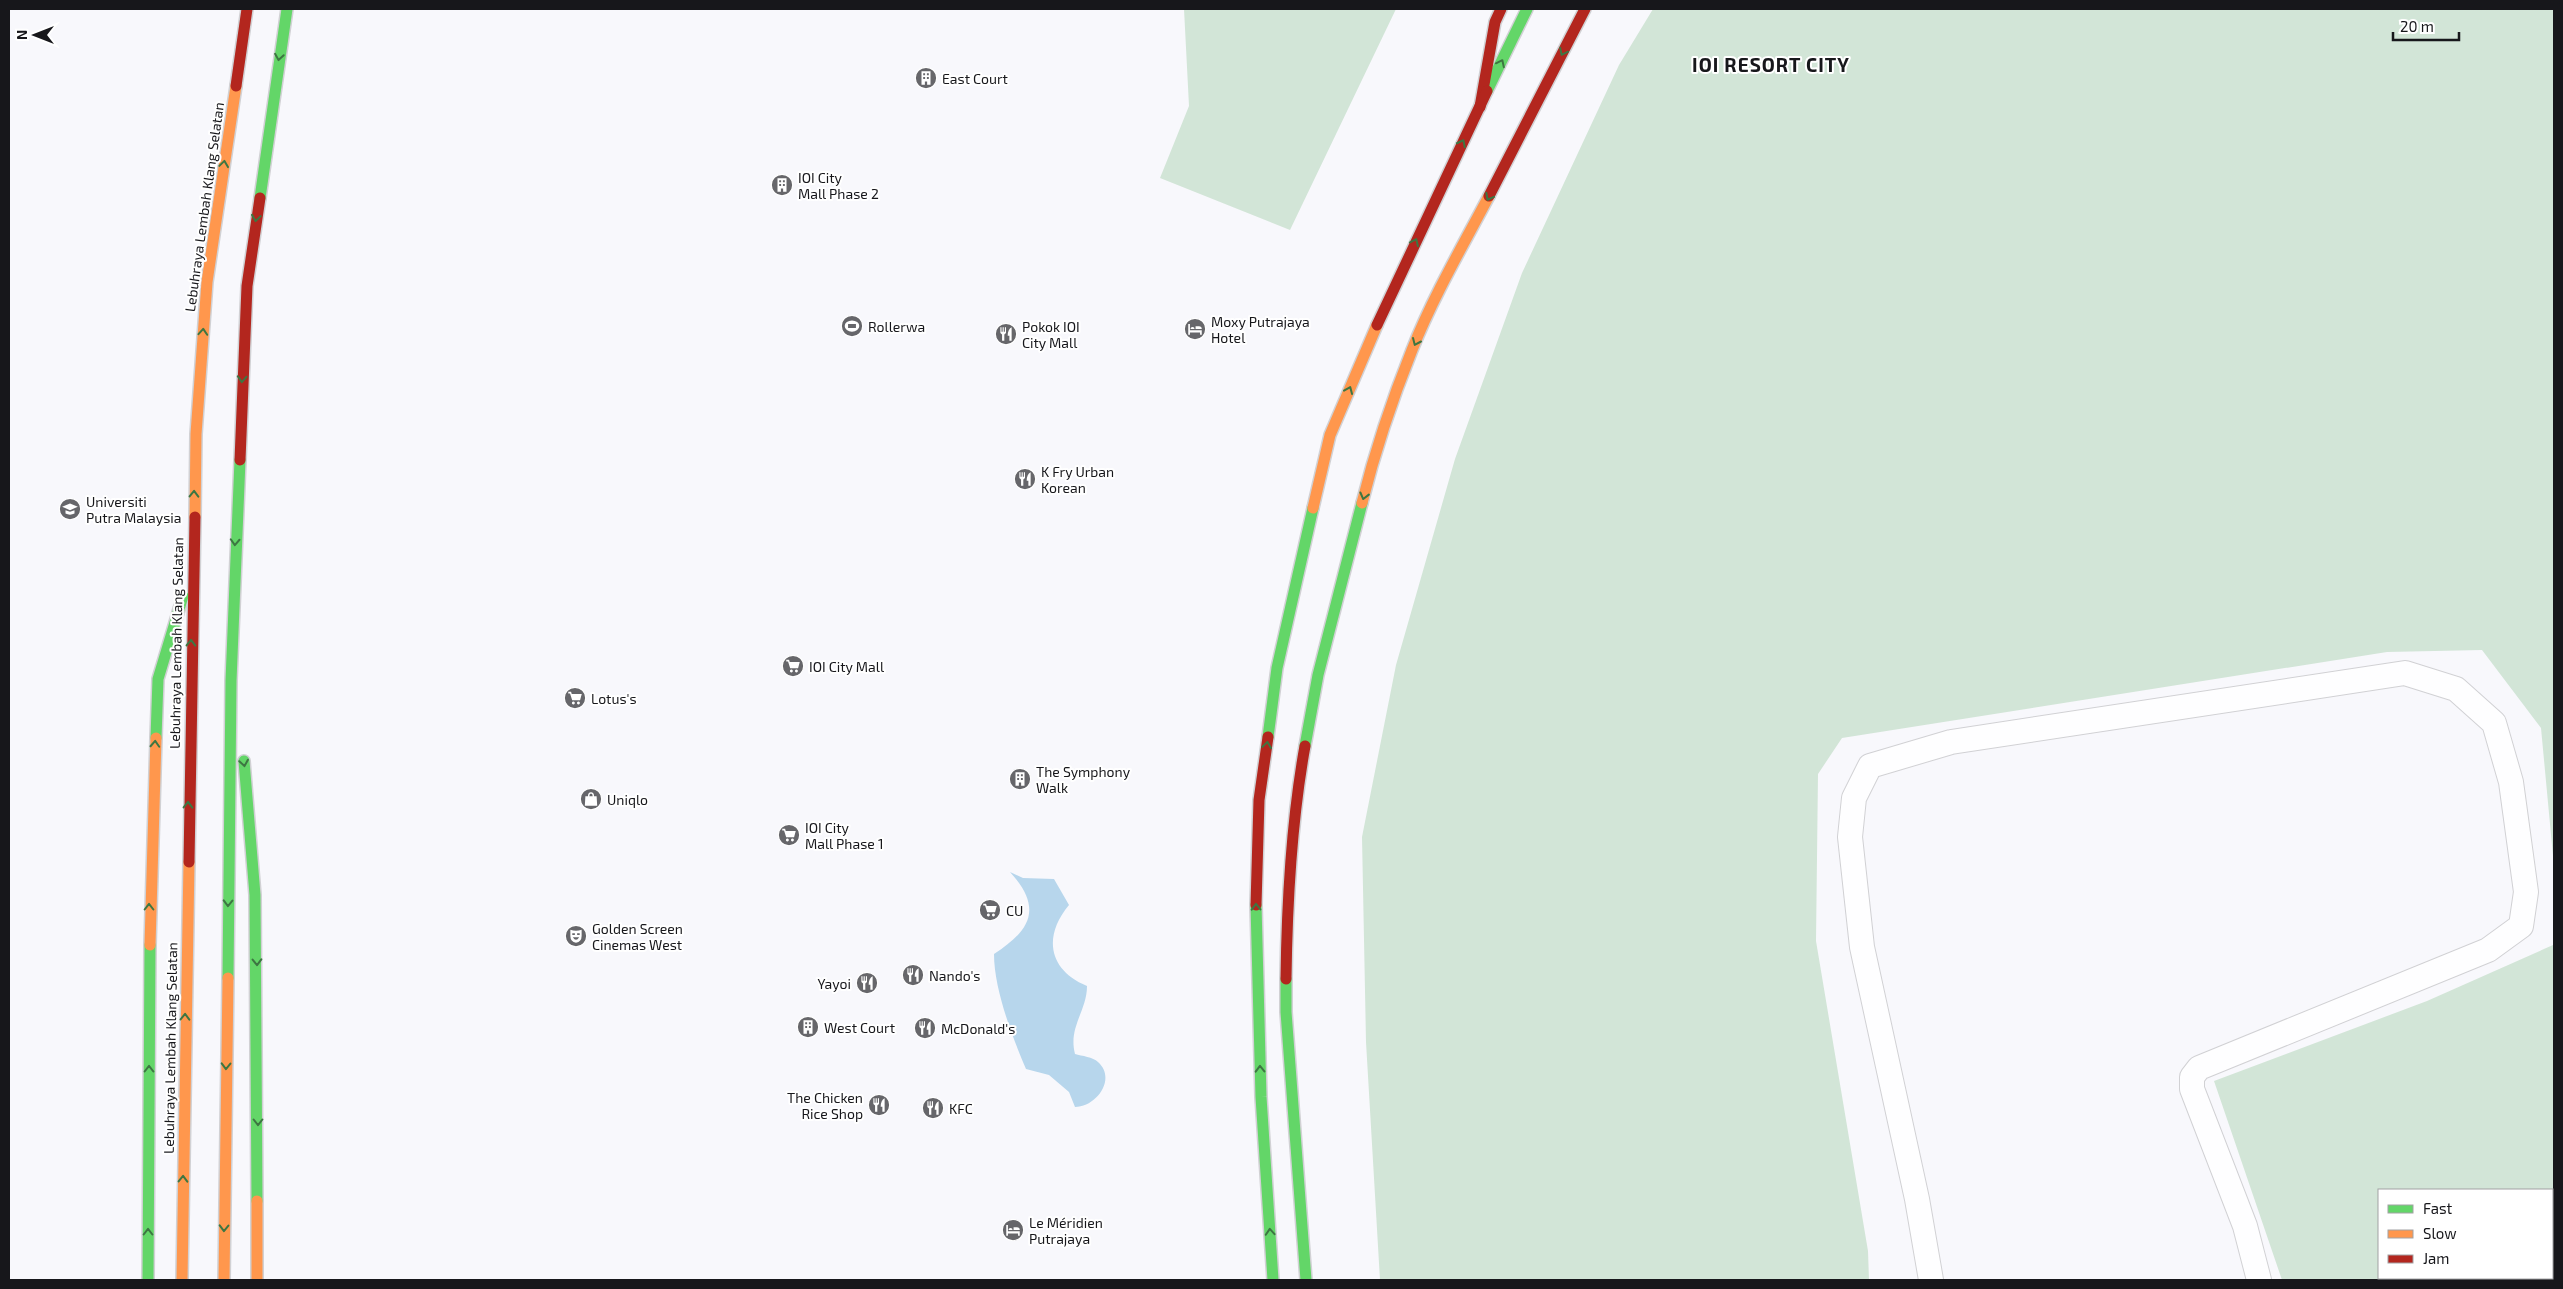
<svg xmlns="http://www.w3.org/2000/svg" width="2563" height="1289" font-family="'Exo 2',sans-serif">
  <style>
    .green { fill: #d2e5d7; fill-rule: evenodd }
    .water { fill: #b7d6ec }
    .lines { fill: none; stroke-linecap: round; stroke-linejoin: round }
    .street-casing { stroke: #d1d1d4; stroke-width: 26 }
    .fast-casing { stroke: #d1d1d4; stroke-width: 14 }
    .slow-casing { stroke: #d1d1d4; stroke-width: 14 }
    .jam-casing { stroke: #d1d1d4; stroke-width: 14 }
    .street { stroke: #fefeff; stroke-width: 24 }
    .fast { stroke: #63d668; stroke-width: 11 }
    .slow { stroke: #ff974d; stroke-width: 11 }
    .jam { stroke: #b3261e; stroke-width: 11 }
    .oneway { stroke: #3d7642 }
    .labels { text-anchor: middle; dominant-baseline: central; stroke-width: 4; stroke-linejoin: round; paint-order: stroke }
    .poi-label { font-size: 14px; fill: #17171b; stroke: #fff; text-anchor: start }
    .street-label { font-size: 14px; fill: #17171b; stroke: #fff }
    .district-label { font-size: 19px; font-weight: bold; letter-spacing: 1px; fill: #17171b; stroke: #fff }
  </style>
  <rect width="100%" height="100%" fill="#f8f8fc"/>
  <g class="green">
    <path d="M1184,9H1396L1290,230L1160,178L1189,106Z"/>
    <path d="M1653,9H2554V1280H2282L2214,1081L2427,1001L2553,945V856L2541,728L2482,650L2387,652L1842,738L1818,774L1816,941L1868,1251L1869,1280H1380L1366,1042L1362,837L1396,665L1455,459L1522,273L1619,65ZM2379,1190H2552V1278H2379Z"/>
  </g>
  <path class="water" d="M1010,872L1023,878L1054,879L1069,905C1043,936 1048,970 1087,986C1087,1011 1068,1027 1075,1054C1082,1056 1093,1057 1098,1062C1117,1079 1096,1107 1075,1107L1069,1092L1049,1075L1026,1069C1012,1036 994,989 994,954C1031,930 1043,908 1010,872Z"/>
  <g class="lines">
    <g class="street-casing">
      <path id="street" d="M1931,1280L1917,1199L1862,947L1850,837L1854,798L1870,766L1951,742L2405,673L2456,689L2494,723L2511,782L2526,892L2521,926L2488,950L2199,1068L2192,1077V1089L2245,1226L2259,1280"/>
    </g>
    <g class="fast-casing">
      <g id="fast">
        <path d="M1487,91L1527,9"/>
        <path d="M260,198L287,9"/>
        <path d="M1268,737L1277,668L1313,508"/>
        <path d="M156,738L158,679L183,596"/>
        <path d="M1305,746L1318,675L1362,503"/>
        <path d="M244,761L255,895L257,1201"/>
        <path d="M1256,905L1261,1097L1273,1280"/>
        <path d="M228,978L231,681L240,460"/>
        <path d="M1286,979V1012L1306,1280"/>
        <path d="M148,1280L150,945"/>
      </g>
    </g>
    <g class="slow-casing">
      <g id="slow">
        <path d="M1362,503C1375,451 1392,400 1412,350C1433,297 1462,247 1489,196"/>
        <path d="M1313,508L1330,435L1377,325"/>
        <path d="M195,517L196,434L207,282L236,86"/>
        <path d="M150,945L156,738"/>
        <path d="M182,1280L189,862"/>
        <path d="M224,1280L228,978"/>
        <path d="M257,1280V1201"/>
      </g>
    </g>
    <g class="jam-casing">
      <g id="jam">
        <path d="M236,86L247,9"/>
        <path d="M1480,107L1495,22L1501,9"/>
        <path d="M1489,196L1585,9"/>
        <path d="M1377,325L1487,91"/>
        <path d="M240,460L247,286L260,198"/>
        <path d="M189,862L195,517"/>
        <path d="M1256,905L1259,800L1268,737"/>
        <path d="M1286,979C1287,901 1291,823 1305,746"/>
      </g>
    </g>
    <use href="#street" class="street"/>
    <use href="#fast" class="fast"/>
    <use href="#slow" class="slow"/>
    <use href="#jam" class="jam"/>
  </g>
  <defs><path id="oneway-chevron" d="M-2-3.5L2.5 0L-2 3.5" fill="none" stroke-width="1.6" stroke-linecap="round" stroke-linejoin="round" transform="scale(1.25)"/></defs>
  <g class="oneway">
    <use href="#oneway-chevron" transform="translate(1563 52) rotate(116)"/>
    <use href="#oneway-chevron" transform="translate(279 57) rotate(99)"/>
    <use href="#oneway-chevron" transform="translate(1501 63) rotate(-64)"/>
    <use href="#oneway-chevron" transform="translate(1462 143) rotate(-63)"/>
    <use href="#oneway-chevron" transform="translate(224 164) rotate(-82)"/>
    <use href="#oneway-chevron" transform="translate(1489 197) rotate(118)"/>
    <use href="#oneway-chevron" transform="translate(256 218) rotate(98)"/>
    <use href="#oneway-chevron" transform="translate(1415 242) rotate(-65)"/>
    <use href="#oneway-chevron" transform="translate(203 332) rotate(-86)"/>
    <use href="#oneway-chevron" transform="translate(1416 342) rotate(114)"/>
    <use href="#oneway-chevron" transform="translate(242 379) rotate(93)"/>
    <use href="#oneway-chevron" transform="translate(1349 390) rotate(-67)"/>
    <use href="#oneway-chevron" transform="translate(194 494) rotate(-89)"/>
    <use href="#oneway-chevron" transform="translate(1364 496) rotate(104)"/>
    <use href="#oneway-chevron" transform="translate(235 542) rotate(93)"/>
    <use href="#oneway-chevron" transform="translate(191 643) rotate(-89)"/>
    <use href="#oneway-chevron" transform="translate(155 744) rotate(-87)"/>
    <use href="#oneway-chevron" transform="translate(1267 745) rotate(-82)"/>
    <use href="#oneway-chevron" transform="translate(244 763) rotate(81)"/>
    <use href="#oneway-chevron" transform="translate(188 805) rotate(-89)"/>
    <use href="#oneway-chevron" transform="translate(228 903) rotate(91)"/>
    <use href="#oneway-chevron" transform="translate(149 907) rotate(-90)"/>
    <use href="#oneway-chevron" transform="translate(1256 907) rotate(-91)"/>
    <use href="#oneway-chevron" transform="translate(257 962) rotate(89)"/>
    <use href="#oneway-chevron" transform="translate(185 1017) rotate(-89)"/>
    <use href="#oneway-chevron" transform="translate(226 1066) rotate(91)"/>
    <use href="#oneway-chevron" transform="translate(149 1069) rotate(-90)"/>
    <use href="#oneway-chevron" transform="translate(1260 1069) rotate(-91)"/>
    <use href="#oneway-chevron" transform="translate(258 1122) rotate(90)"/>
    <use href="#oneway-chevron" transform="translate(183 1179) rotate(-89)"/>
    <use href="#oneway-chevron" transform="translate(224 1228) rotate(91)"/>
    <use href="#oneway-chevron" transform="translate(148 1232) rotate(-90)"/>
    <use href="#oneway-chevron" transform="translate(1270 1232) rotate(-94)"/>
  </g>
  <defs>
    <g id="building-disc" transform="scale(1.125)"><circle r="9.5" fill="#66666a" stroke="#fff"/><path d="M-4-6H4V6H1V3H-1V6H-4ZM-2.5-4.3h1.7v1.8h-1.7ZM.8-4.3h1.7v1.8H.8ZM-2.5-1h1.7V.8h-1.7ZM.8-1h1.7V.8H.8Z" fill="#fff"/></g>
    <g id="stadium-disc" transform="scale(1.125)"><circle r="9.5" fill="#66666a" stroke="#fff"/><path d="M0-5a6.5 5 0 1 0 0 10a6.5 5 0 1 0 0-10ZM-3.5-1.8h7v3.6h-7Z" fill="#fff"/></g>
    <g id="hotel-disc" transform="scale(1.125)"><circle r="9.5" fill="#66666a" stroke="#fff"/><path d="M-6-4.5h1.5V1H6V5H4.5V3h-9V5H-6ZM-4 0a1.8 1.8 0 1 1 3.6 0ZM.5 0V-2.5h3Q6-2.5 6 0Z" fill="#fff"/></g>
    <g id="restaurant-disc" transform="scale(1.125)"><circle r="9.5" fill="#66666a" stroke="#fff"/><path d="M-5-6h1v4h1v-4h1v4h1v-4h1v5L-1.5 .5V6h-2V.5L-5-1ZM5-6V6H3V1.5H1.5Q1.5-4 5-6Z" fill="#fff"/></g>
    <g id="university-disc" transform="scale(1.125)"><circle r="9.5" fill="#66666a" stroke="#fff"/><path d="M0-5L7-2L0 1L-7-2ZM-4 1L0 2.5L4 1V4Q0 6-4 4Z" fill="#fff"/></g>
    <g id="supermarket-disc" transform="scale(1.125)"><circle r="9.5" fill="#66666a" stroke="#fff"/><path d="M-6-5.5h2.5l.6 2H6L4.5 2H-2.5L-4.4-4H-6ZM-1.5 3.2a1.3 1.3 0 1 0 .1 0ZM3 3.2a1.3 1.3 0 1 0 .1 0Z" fill="#fff"/></g>
    <g id="shop-disc" transform="scale(1.125)"><circle r="9.5" fill="#66666a" stroke="#fff"/><path d="M-5-2.5h2.3a2.7 3.5 0 0 1 5.4 0H5L5.5 6h-11ZM-1.5-2.5h3a1.5 2.3 0 0 0-3 0Z" fill="#fff"/></g>
    <g id="theatre-disc" transform="scale(1.125)"><circle r="9.5" fill="#66666a" stroke="#fff"/><path d="M-5-5.5Q0-4 5-5.5V0Q5 5 0 6Q-5 5-5 0ZM-3.3-2.5H-1v1.5H-3.3ZM1-2.5H3.3v1.5H1ZM-2.8 1Q0 5.5 2.8 1Z" fill="#fff"/></g>
  </defs>
  <g fill-rule="evenodd">
    <use href="#building-disc" x="926" y="78"/>
    <use href="#building-disc" x="782" y="185"/>
    <use href="#stadium-disc" x="852" y="326"/>
    <use href="#hotel-disc" x="1195" y="329"/>
    <use href="#restaurant-disc" x="1006" y="334"/>
    <use href="#restaurant-disc" x="1025" y="479"/>
    <use href="#university-disc" x="70" y="509"/>
    <use href="#supermarket-disc" x="793" y="666"/>
    <use href="#supermarket-disc" x="575" y="698"/>
    <use href="#building-disc" x="1020" y="779"/>
    <use href="#shop-disc" x="591" y="799"/>
    <use href="#supermarket-disc" x="789" y="835"/>
    <use href="#supermarket-disc" x="990" y="910"/>
    <use href="#theatre-disc" x="576" y="936"/>
    <use href="#restaurant-disc" x="913" y="975"/>
    <use href="#restaurant-disc" x="867" y="983"/>
    <use href="#building-disc" x="808" y="1027"/>
    <use href="#restaurant-disc" x="925" y="1028"/>
    <use href="#restaurant-disc" x="879" y="1105"/>
    <use href="#restaurant-disc" x="933" y="1108"/>
    <use href="#hotel-disc" x="1013" y="1230"/>
  </g>
  <g class="labels">
    <g class="poi-label">
      <text x="942" y="78">East Court</text>
      <text x="798" y="177">IOI City<tspan x="798" dy="16">Mall Phase 2</tspan></text>
      <text x="1211" y="321">Moxy Putrajaya<tspan x="1211" dy="16">Hotel</tspan></text>
      <text x="868" y="326">Rollerwa</text>
      <text x="1022" y="326">Pokok IOI<tspan x="1022" dy="16">City Mall</tspan></text>
      <text x="1041" y="471">K Fry Urban<tspan x="1041" dy="16">Korean</tspan></text>
      <text x="86" y="501">Universiti<tspan x="86" dy="16">Putra Malaysia</tspan></text>
      <text x="809" y="666">IOI City Mall</text>
      <text x="591" y="698">Lotus's</text>
      <text x="1036" y="771">The Symphony<tspan x="1036" dy="16">Walk</tspan></text>
      <text x="607" y="799">Uniqlo</text>
      <text x="805" y="827">IOI City<tspan x="805" dy="16">Mall Phase 1</tspan></text>
      <text x="1006" y="910">CU</text>
      <text x="592" y="928">Golden Screen<tspan x="592" dy="16">Cinemas West</tspan></text>
      <text x="929" y="975">Nando's</text>
      <text x="851" y="983" text-anchor="end">Yayoi</text>
      <text x="824" y="1027">West Court</text>
      <text x="941" y="1028">McDonald's</text>
      <text x="863" y="1097" text-anchor="end">The Chicken<tspan x="863" dy="16">Rice Shop</tspan></text>
      <text x="949" y="1108">KFC</text>
      <text x="1029" y="1222">Le Méridien<tspan x="1029" dy="16">Putrajaya</tspan></text>
    </g>
    <g class="street-label">
      <text transform="translate(204 207) rotate(-82)">Lebuhraya Lembah Klang Selatan</text>
      <text transform="translate(176 643) rotate(-89)">Lebuhraya Lembah Klang Selatan</text>
      <text transform="translate(170 1048) rotate(-89)">Lebuhraya Lembah Klang Selatan</text>
    </g>
    <g class="district-label">
      <text x="1771" y="64">IOI RESORT CITY</text>
    </g>
  </g>
  <rect width="2563" height="1289" fill="none" stroke="#17171b" stroke-width="20"/>
  <rect x="2378" y="1189" width="175" height="90" fill="#ffffff" stroke="#a2a2a4"/>
  <rect x="2388" y="1205" width="25" height="8" fill="#63d668" stroke="#a2a2a4"/>
  <text x="2423" y="1214" font-size="15" fill="#17171b">Fast</text>
  <rect x="2388" y="1230" width="25" height="8" fill="#ff974d" stroke="#a2a2a4"/>
  <text x="2423" y="1239" font-size="15" fill="#17171b">Slow</text>
  <rect x="2388" y="1255" width="25" height="8" fill="#b3261e" stroke="#a2a2a4"/>
  <text x="2423" y="1264" font-size="15" fill="#17171b">Jam</text>
  <g transform="translate(35 35) rotate(270)" stroke="#ffffff" stroke-width="4" paint-order="stroke">
  <path d="M0-4L9 19L0 12L-9 19Z" fill="#17171b"/>
  <text y="-8" font-size="14" font-weight="bold" text-anchor="middle" fill="#17171b">N</text>
  </g>
  <path d="M2393 32v8h66v-8" fill="none" stroke="#17171b" stroke-width="2.5"/>
  <text x="2400" y="32" font-size="15" fill="#17171b" stroke="#ffffff" stroke-width="4" paint-order="stroke">20 m</text>
</svg>
